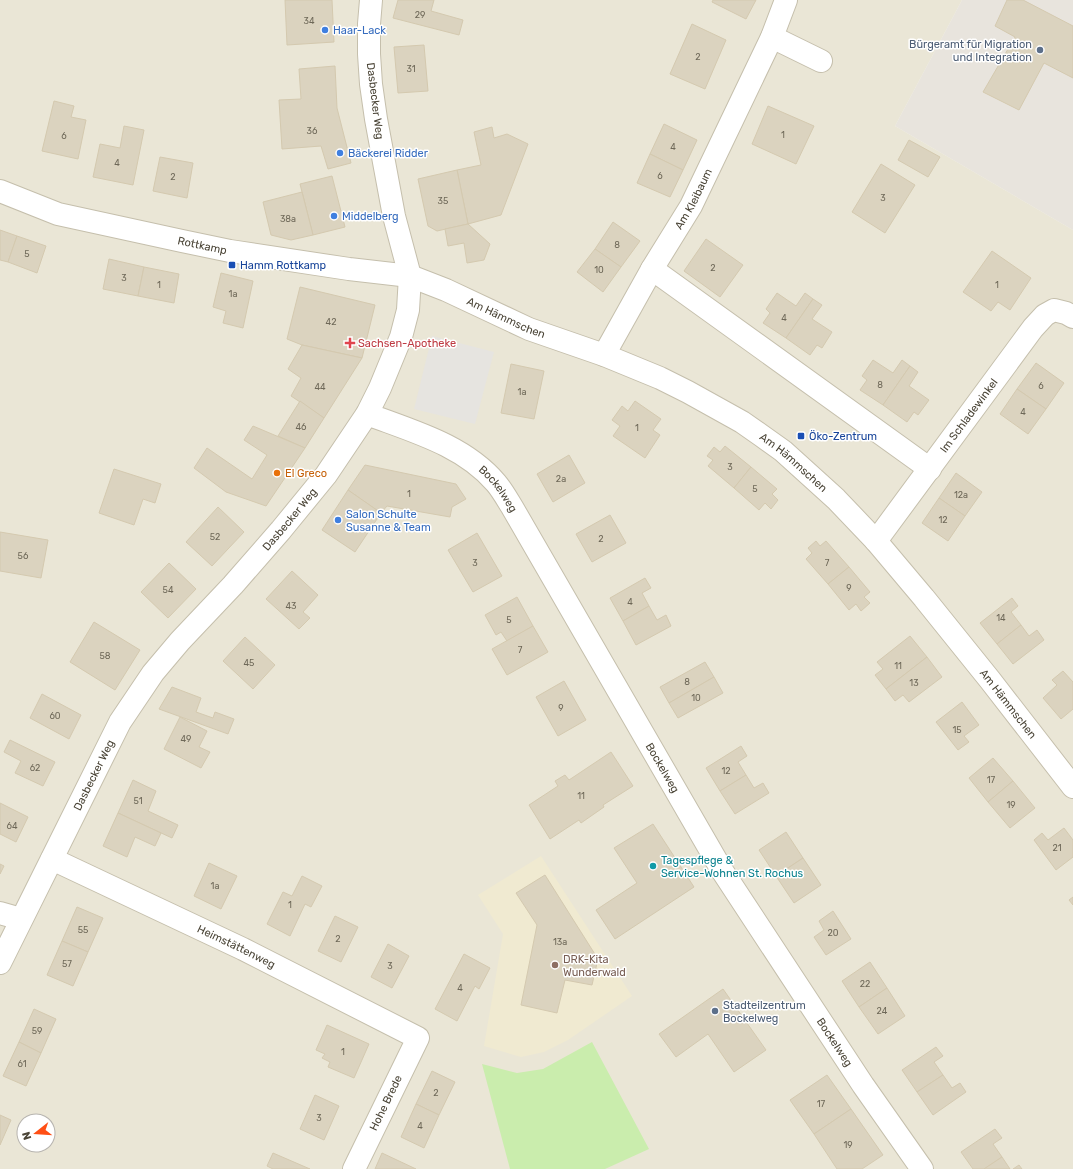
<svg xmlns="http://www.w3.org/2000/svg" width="1073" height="1169" font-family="Rubik,sans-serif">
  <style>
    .residential { fill: #eae6d6; fill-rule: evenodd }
    .industrial { fill: #e8e4dd }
    .education { fill: #f0ead1 }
    .green { fill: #caedad }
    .parking { fill: #e6e4e0 }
    .building { fill: #dbd3bf; stroke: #d4c9af }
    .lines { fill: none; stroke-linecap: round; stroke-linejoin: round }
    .minor-casing { stroke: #c5bfac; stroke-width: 24 }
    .minor { stroke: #fff; stroke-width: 22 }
    .shop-dot { fill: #3f7fe0; stroke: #fff; stroke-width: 1.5 }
    .service-dot { fill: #5c6f8a; stroke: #fff; stroke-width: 1.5 }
    .transit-dot { fill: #1a4fb4; stroke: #fff; stroke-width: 1.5 }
    .health-dot { fill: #e0444e; stroke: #fff; stroke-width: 1.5 }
    .food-dot { fill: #e8710a; stroke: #fff; stroke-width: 1.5 }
    .culture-dot { fill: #0f9aa8; stroke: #fff; stroke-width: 1.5 }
    .education-dot { fill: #8d6e63; stroke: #fff; stroke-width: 1.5 }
    .labels { text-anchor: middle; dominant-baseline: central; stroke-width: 3; stroke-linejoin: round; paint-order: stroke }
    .number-label { font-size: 9px; fill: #6e6858 }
    .shop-label { font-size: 11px; fill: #366cbe; stroke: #fff; text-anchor: start }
    .service-label { font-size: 11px; fill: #4e5e75; stroke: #fff; text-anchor: end }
    .street-label { font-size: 11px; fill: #4a4436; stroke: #fff }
    .transit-label { font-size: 11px; fill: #164399; stroke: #fff; text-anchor: start }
    .health-label { font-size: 11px; fill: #be3a42; stroke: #fff; text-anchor: start }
    .food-label { font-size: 11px; fill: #c56008; stroke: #fff; text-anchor: start }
    .culture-label { font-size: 11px; fill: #0d838f; stroke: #fff; text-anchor: start }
    .education-label { font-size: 11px; fill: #785e54; stroke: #fff; text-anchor: start }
  </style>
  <rect width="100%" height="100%" fill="#f5f3e8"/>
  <path class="residential" d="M0,0H962L895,126L1073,230V1169H0ZM24,1121H48V1145H24Z"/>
  <path class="industrial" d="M962,0H1073V230L895,126Z"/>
  <path class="education" d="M541,856L632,996L568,1040L544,1052L521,1057L484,1046L503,934L478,895Z"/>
  <path class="green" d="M592,1042L649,1149L605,1169H510L482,1064L517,1073L543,1069Z"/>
  <path class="parking" d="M432,336L494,352L475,424L414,409Z"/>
  <g class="building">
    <path d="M285,0H332L334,42L287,45Z"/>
    <path d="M398,0H434L431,11L463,20L459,35L393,18Z"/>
    <path d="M713,0H756L746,19L712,2Z"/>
    <path d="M1007,0H1023L1073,26V78L1044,63L1019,110L983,92L1015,37L995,26Z"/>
    <path d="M692,24L726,40L705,89L670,74Z"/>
    <path d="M424,45L428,91L398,93L394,47Z"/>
    <path d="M335,66L337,108L351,163L328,169L321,146L282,149L279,100L301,99L299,69Z"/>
    <path d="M54,101L74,106L71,117L86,120L78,159L42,151Z"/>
    <path d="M768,106L814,126L796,164L752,144Z"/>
    <path d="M664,124L697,140L683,170L650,154Z"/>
    <path d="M124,126L144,130L133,185L93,177L100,144L120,148Z"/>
    <path d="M492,127L494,138L507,134L528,144L501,215L468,224L457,170L481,165L474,132Z"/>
    <path d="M909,140L940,157L928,177L898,160Z"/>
    <path d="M650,154L683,170L670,197L637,183Z"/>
    <path d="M160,157L193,163L187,198L153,191Z"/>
    <path d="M881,164L915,185L885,233L852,212Z"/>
    <path d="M457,170L468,224L437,231L428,226L418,179Z"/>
    <path d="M332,176L345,227L313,235L300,184Z"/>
    <path d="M302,192L313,235L291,240L271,235L263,202Z"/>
    <path d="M613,222L640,241L621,267L595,249Z"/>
    <path d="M468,224L490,244L484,260L467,263L464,243L448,246L445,229Z"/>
    <path d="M0,230L17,236L8,262L0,260Z"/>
    <path d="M17,236L46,246L37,273L8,262Z"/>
    <path d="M706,239L743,265L720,297L684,271Z"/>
    <path d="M595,249L621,267L603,292L577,272Z"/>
    <path d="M992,251L1031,278L1010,310L998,302L991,311L963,292Z"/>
    <path d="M109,259L144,267L138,296L103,289Z"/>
    <path d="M144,267L179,274L174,303L138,296Z"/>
    <path d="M221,273L253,281L243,328L223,323L226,311L213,307Z"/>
    <path d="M300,287L375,305L362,358L302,345L287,339Z"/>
    <path d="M777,293L796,306L805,293L813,299L786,338L763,323L770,313L766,309Z"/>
    <path d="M813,299L822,305L812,319L832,332L822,348L817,345L810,355L786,338Z"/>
    <path d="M302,345L362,358L324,418L291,396L301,378L288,369Z"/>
    <path d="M873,360L893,373L902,360L910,366L883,405L860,390L867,380L862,376Z"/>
    <path d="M1036,363L1064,383L1046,409L1017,389Z"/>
    <path d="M511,364L544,371L534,419L501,413Z"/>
    <path d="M910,366L918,372L909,386L929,400L918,415L914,412L907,422L883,405Z"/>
    <path d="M1017,389L1046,409L1028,434L1000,414Z"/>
    <path d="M300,401L324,418L305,448L278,436Z"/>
    <path d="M635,401L661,419L653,430L660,435L645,458L613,436L620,426L612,420L622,406L628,411Z"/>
    <path d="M253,426L305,448L266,506L226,492L194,468L207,448L252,479L267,455L244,440Z"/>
    <path d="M725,446L751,467L734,488L708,466L713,460L707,456L714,447L720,452Z"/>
    <path d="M569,455L585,483L553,502L537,474Z"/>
    <path d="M365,465L456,484L466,499L452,507L450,517L387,506L381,513L348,490Z"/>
    <path d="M751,467L777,489L772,494L778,500L771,509L765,503L759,510L734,488Z"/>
    <path d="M114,469L161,484L155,503L143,499L134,525L99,513Z"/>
    <path d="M956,473L982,492L965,516L939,498Z"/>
    <path d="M348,490L381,513L355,552L322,530Z"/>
    <path d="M939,498L965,516L948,541L922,523Z"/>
    <path d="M218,507L244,532L212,566L186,542Z"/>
    <path d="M610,515L626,543L592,562L576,534Z"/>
    <path d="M0,532L48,540L41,578L0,571Z"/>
    <path d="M477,533L502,576L473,592L448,550Z"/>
    <path d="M816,541L820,546L826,541L849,567L828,584L806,559L812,553L808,548Z"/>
    <path d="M169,563L196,589L168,618L141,592Z"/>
    <path d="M849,567L870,592L864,597L870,603L861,611L856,604L849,610L828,584Z"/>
    <path d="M292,571L318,595L303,612L310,618L299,629L266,599Z"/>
    <path d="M645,578L651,588L642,593L649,606L623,621L610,598Z"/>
    <path d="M517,597L533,626L507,641L501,632L496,635L485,615Z"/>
    <path d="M1012,598L1018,606L1011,612L1021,625L997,644L980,623Z"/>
    <path d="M649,606L657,620L666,615L671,626L636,645L623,621Z"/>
    <path d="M94,622L140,650L115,690L70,662Z"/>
    <path d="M1021,625L1029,636L1037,630L1044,640L1013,664L997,644Z"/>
    <path d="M533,626L548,652L507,675L492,649Z"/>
    <path d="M910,636L927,657L886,689L875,675L883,669L877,662Z"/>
    <path d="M245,637L275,665L253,689L223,661Z"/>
    <path d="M927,657L942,677L909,702L903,695L895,701L886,689Z"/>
    <path d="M705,662L714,677L669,703L660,687Z"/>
    <path d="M1063,671L1073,682V709L1061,719L1043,698L1057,685L1052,680Z"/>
    <path d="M714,677L723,693L678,718L669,703Z"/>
    <path d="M564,681L586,720L558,736L536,697Z"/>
    <path d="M172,687L201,698L196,712L213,718L215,712L234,719L228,734L159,709Z"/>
    <path d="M42,694L81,715L69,739L30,718Z"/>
    <path d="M962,702L979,725L964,736L969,742L958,750L936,722Z"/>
    <path d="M180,717L207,731L199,747L210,752L201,768L164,749Z"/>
    <path d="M10,740L55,762L43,786L15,773L21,761L4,752Z"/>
    <path d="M741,746L747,756L738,762L746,775L720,791L706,768Z"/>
    <path d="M611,752L633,786L603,805L604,807L581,823L579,820L550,839L529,805L558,786L555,781L565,775L569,780Z"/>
    <path d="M993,758L1013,781L988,802L969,778Z"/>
    <path d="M746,775L754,788L763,783L769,793L735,814L720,791Z"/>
    <path d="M133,780L156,791L148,811L178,825L172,838L118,813Z"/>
    <path d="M1013,781L1035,808L1010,828L988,802Z"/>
    <path d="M0,803L28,817L16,842L0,834Z"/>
    <path d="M118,813L161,833L155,846L135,837L127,857L103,846Z"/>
    <path d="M653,824L694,887L615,939L596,910L637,883L614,848Z"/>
    <path d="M1064,828L1073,840V857L1056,870L1034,840L1042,833L1048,840Z"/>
    <path d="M786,832L803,858L776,876L759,850Z"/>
    <path d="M803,858L821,885L794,903L776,876Z"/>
    <path d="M209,863L237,876L221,909L194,896Z"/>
    <path d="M0,864L4,866L0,874Z"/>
    <path d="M545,875L598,959L592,985L565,980L557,1013L521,1005L537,925L516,893Z"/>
    <path d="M302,876L322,886L311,907L305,904L290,936L267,924L283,892L292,896Z"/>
    <path d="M1073,897V905L1069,900Z"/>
    <path d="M77,907L103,918L88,952L62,941Z"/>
    <path d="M833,911L851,939L826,955L814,937L824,930L819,921Z"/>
    <path d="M335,916L358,927L341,962L318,951Z"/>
    <path d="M62,941L88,952L73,986L47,975Z"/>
    <path d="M388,944L409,956L392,988L371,977Z"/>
    <path d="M464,954L490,968L479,989L475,986L457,1021L435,1009Z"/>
    <path d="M870,962L887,988L859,1007L842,981Z"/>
    <path d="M887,988L905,1016L878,1034L859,1007Z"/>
    <path d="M723,989L766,1050L734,1072L708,1034L676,1057L659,1034Z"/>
    <path d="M34,1009L56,1019L41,1053L19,1042Z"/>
    <path d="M327,1025L369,1044L354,1078L328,1067L330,1062L322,1058L325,1054L316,1050Z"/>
    <path d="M19,1042L41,1053L26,1086L3,1076Z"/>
    <path d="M936,1047L943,1056L934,1062L943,1075L917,1092L902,1070Z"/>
    <path d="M432,1071L455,1082L439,1115L416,1104Z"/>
    <path d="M827,1075L851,1109L814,1134L790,1100Z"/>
    <path d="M943,1075L952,1088L960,1083L966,1092L933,1115L917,1092Z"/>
    <path d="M315,1095L339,1106L324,1140L300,1129Z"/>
    <path d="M416,1104L439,1115L424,1148L401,1137Z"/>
    <path d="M851,1109L883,1155L862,1169H837L814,1134Z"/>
    <path d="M0,1115L11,1120L0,1145Z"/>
    <path d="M995,1129L1002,1138L993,1144L1002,1157L984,1169H973L961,1152Z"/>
    <path d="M273,1153L310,1169H273L267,1166Z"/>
    <path d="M382,1153L416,1169H375Z"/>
    <path d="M1002,1157L1010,1169H984Z"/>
    <path d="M1019,1165L1022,1169H1013Z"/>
  </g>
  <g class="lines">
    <g class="minor-casing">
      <g id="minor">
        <path d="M772,37L821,61"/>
        <path id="s1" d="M0,191L58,214L182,241L230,251L349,269L410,276L446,290L529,329L604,355L660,378L688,392L742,422L762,436L783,451L836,499L876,541L924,598L990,680L1073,787"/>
        <path d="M652,269L930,469"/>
        <path id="s2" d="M604,355L652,269L691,206L772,37L786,0"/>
        <path id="s3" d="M367,414C412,431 464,445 496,483C502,490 507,499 512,507L723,872L863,1085L922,1169"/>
        <path id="s4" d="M876,541L1033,328L1045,315L1054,310L1066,313L1073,317"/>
        <path id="s5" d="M52,859L243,949L418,1038L354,1169"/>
        <path d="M0,913L21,919"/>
        <path id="s6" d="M0,963L120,722L153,673L180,641L233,585L281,530L326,475L367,414L380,388L401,337L408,310L410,276L394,216L376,119L371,84L369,54V24L371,0"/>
      </g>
    </g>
    <use href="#minor" class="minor"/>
  </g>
  <g class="shop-dot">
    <circle cx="325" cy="30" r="4"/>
    <circle cx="340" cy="153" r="4"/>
    <circle cx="334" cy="216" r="4"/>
    <circle cx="338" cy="520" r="4"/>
  </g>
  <g class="service-dot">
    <circle cx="1040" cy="50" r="4"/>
    <circle cx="715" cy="1011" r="4"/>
  </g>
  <g class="transit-dot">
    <rect x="228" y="261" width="8" height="8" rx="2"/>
    <rect x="797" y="432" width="8" height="8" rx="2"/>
  </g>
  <path class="health-dot" d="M348 337h4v4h4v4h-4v4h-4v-4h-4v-4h4z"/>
  <circle class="food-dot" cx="277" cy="473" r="4"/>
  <circle class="culture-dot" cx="653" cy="866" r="4"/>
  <circle class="education-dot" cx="555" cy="965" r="4"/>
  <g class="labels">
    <g class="number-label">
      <text x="420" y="15">29</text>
      <text x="309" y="21">34</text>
      <text x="698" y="57">2</text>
      <text x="411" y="69">31</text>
      <text x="312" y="131">36</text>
      <text x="783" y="135">1</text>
      <text x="64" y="136">6</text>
      <text x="673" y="147">4</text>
      <text x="117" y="163">4</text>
      <text x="660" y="176">6</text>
      <text x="173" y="177">2</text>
      <text x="883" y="198">3</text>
      <text x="443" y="201">35</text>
      <text x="288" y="219">38a</text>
      <text x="617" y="245">8</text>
      <text x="27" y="254">5</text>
      <text x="713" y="268">2</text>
      <text x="599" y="270">10</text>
      <text x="124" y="278">3</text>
      <text x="159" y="285">1</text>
      <text x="997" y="285">1</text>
      <text x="233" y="294">1a</text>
      <text x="784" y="318">4</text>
      <text x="331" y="322">42</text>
      <text x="880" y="385">8</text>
      <text x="1041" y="386">6</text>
      <text x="320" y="387">44</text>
      <text x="522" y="392">1a</text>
      <text x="1023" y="412">4</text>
      <text x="301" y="427">46</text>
      <text x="637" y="428">1</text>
      <text x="730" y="467">3</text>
      <text x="561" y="479">2a</text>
      <text x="755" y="489">5</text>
      <text x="409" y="494">1</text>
      <text x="961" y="495">12a</text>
      <text x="943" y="520">12</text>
      <text x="215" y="537">52</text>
      <text x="601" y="539">2</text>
      <text x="23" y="556">56</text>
      <text x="475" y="563">3</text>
      <text x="827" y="563">7</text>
      <text x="849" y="588">9</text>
      <text x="168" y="590">54</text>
      <text x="630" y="602">4</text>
      <text x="291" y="606">43</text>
      <text x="1001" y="618">14</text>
      <text x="509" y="620">5</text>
      <text x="520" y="650">7</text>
      <text x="105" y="656">58</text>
      <text x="249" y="663">45</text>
      <text x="898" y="666">11</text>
      <text x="687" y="682">8</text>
      <text x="914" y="683">13</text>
      <text x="696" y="698">10</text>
      <text x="561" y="708">9</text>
      <text x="55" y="716">60</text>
      <text x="957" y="730">15</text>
      <text x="186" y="739">49</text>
      <text x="35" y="768">62</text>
      <text x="726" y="771">12</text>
      <text x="991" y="780">17</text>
      <text x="581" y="796">11</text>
      <text x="138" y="801">51</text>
      <text x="1011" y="805">19</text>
      <text x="12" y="826">64</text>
      <text x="1057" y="848">21</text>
      <text x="215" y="886">1a</text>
      <text x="290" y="905">1</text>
      <text x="83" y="930">55</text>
      <text x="833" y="933">20</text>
      <text x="338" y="939">2</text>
      <text x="560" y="942">13a</text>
      <text x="67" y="964">57</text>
      <text x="390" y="966">3</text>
      <text x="865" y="984">22</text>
      <text x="460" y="988">4</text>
      <text x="882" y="1011">24</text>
      <text x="37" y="1031">59</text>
      <text x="343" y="1052">1</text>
      <text x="22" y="1064">61</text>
      <text x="436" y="1093">2</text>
      <text x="821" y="1104">17</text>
      <text x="319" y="1118">3</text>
      <text x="420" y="1126">4</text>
      <text x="848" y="1145">19</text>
    </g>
    <g class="shop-label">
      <text x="333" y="30">Haar-Lack</text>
      <text x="348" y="153">Bäckerei Ridder</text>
      <text x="342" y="216">Middelberg</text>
      <text x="346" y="514">Salon Schulte<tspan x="346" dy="13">Susanne &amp; Team</tspan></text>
    </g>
    <g class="service-label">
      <text x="1032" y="44">Bürgeramt für Migration<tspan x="1032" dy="13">und Integration</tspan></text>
      <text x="723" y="1005" text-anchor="start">Stadteilzentrum<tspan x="723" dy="13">Bockelweg</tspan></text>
    </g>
    <g class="street-label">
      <text transform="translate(375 101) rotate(83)">Dasbecker Weg</text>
      <text stroke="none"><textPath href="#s2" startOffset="180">Am Kleibaum</textPath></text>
      <text stroke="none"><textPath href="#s1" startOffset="210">Rottkamp</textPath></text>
      <text stroke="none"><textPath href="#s1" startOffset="525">Am Hämmschen</textPath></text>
      <text stroke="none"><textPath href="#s4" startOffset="156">Im Schladewinkel</textPath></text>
      <text stroke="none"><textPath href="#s1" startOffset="849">Am Hämmschen</textPath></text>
      <text stroke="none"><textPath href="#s3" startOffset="154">Bockelweg</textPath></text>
      <text stroke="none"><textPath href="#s6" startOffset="534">Dasbecker Weg</textPath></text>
      <text stroke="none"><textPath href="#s1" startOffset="1173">Am Hämmschen</textPath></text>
      <text stroke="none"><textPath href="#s3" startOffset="478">Bockelweg</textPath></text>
      <text stroke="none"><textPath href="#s6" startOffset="210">Dasbecker Weg</textPath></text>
      <text stroke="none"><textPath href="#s5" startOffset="204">Heimstättenweg</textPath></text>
      <text stroke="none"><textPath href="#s3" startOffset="802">Bockelweg</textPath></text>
      <text transform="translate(386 1103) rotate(-64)">Hohe Brede</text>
    </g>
    <g class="transit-label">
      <text x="240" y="265">Hamm Rottkamp</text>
      <text x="809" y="436">Öko-Zentrum</text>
    </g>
    <g class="health-label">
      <text x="358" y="343">Sachsen-Apotheke</text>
    </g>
    <g class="food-label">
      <text x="285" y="473">El Greco</text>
    </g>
    <g class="culture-label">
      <text x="661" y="860">Tagespflege &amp;<tspan x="661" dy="13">Service-Wohnen St. Rochus</tspan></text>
    </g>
    <g class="education-label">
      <text x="563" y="959">DRK-Kita<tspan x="563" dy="13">Wunderwald</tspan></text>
    </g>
  </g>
  <g transform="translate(36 1133) rotate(253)"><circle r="19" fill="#ffffff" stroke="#b7b4af"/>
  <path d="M0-3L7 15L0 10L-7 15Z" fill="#ff4f15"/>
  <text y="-6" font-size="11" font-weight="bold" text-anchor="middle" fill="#4a4436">N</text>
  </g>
</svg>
